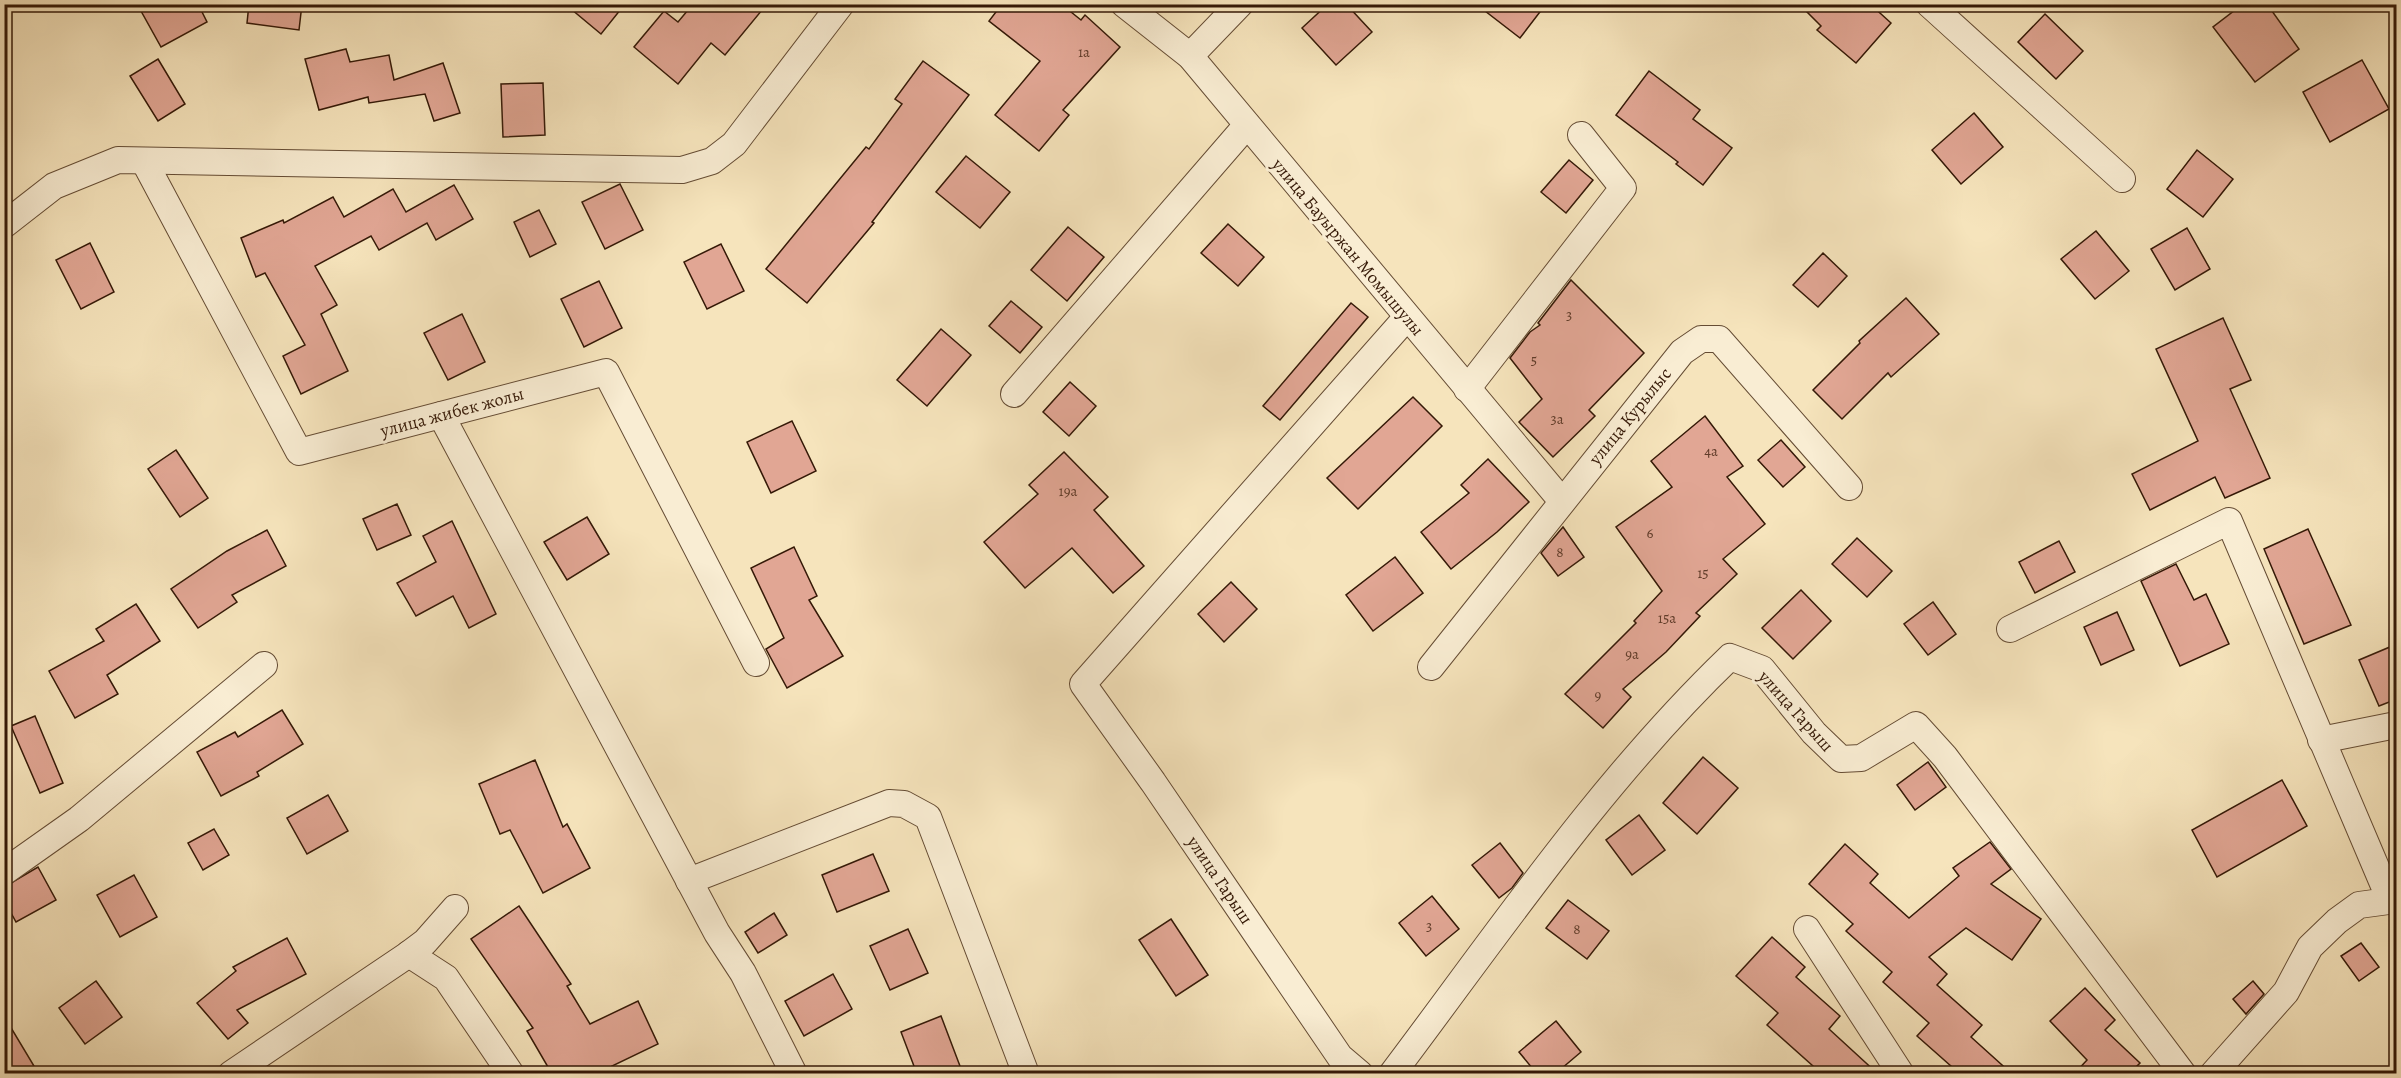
<svg xmlns="http://www.w3.org/2000/svg" width="2401" height="1078" font-family="Alegreya,serif">
  <style>
    .building { fill: #e1a694; stroke: #351907; stroke-width: 1.5 }
    .lines { fill: none; stroke-linecap: round; stroke-linejoin: round }
    .minor-casing { stroke: #654c34; stroke-width: 28 }
    .minor { stroke: #f9edd3; stroke-width: 26 }
    .labels { text-anchor: middle; dominant-baseline: central; stroke-width: 6; stroke-linejoin: round; paint-order: stroke }
    .number-label { font-size: 15px; fill: #603c2a }
    .street-label { font-size: 18px; fill: #351907; stroke: #f9edd3 }
  </style>
  <rect width="100%" height="100%" fill="#f6e4bc"/>
  <filter id="stains"><feTurbulence type="fractalNoise" baseFrequency=".00333" numOctaves="4"/><feColorMatrix values="0 0 0 0 .2 0 0 0 0 .09 0 0 0 0 .02 0 0 0 .5 -.17"/></filter>
  <radialGradient id="worn" r=".72"><stop offset=".6" stop-color="#630" stop-opacity="0"/><stop offset="1" stop-color="#630" stop-opacity=".3"/></radialGradient>
  <g class="building">
    <path d="M152,4H198L207,22L161,47L141,11Z"/>
    <path d="M249,4H302L299,30L247,23Z"/>
    <path d="M565,4H625L601,34Z"/>
    <path d="M693,4H767L725,55L711,43L678,84L634,47L664,11L678,22Z"/>
    <path d="M1002,4H1061L1081,20L1085,15L1120,47L1063,110L1069,115L1039,151L995,115L1040,61L989,21Z"/>
    <path d="M1328,4H1346L1372,32L1336,65L1302,28Z"/>
    <path d="M1476,4H1546L1520,38Z"/>
    <path d="M1799,4H1870L1891,23L1856,63L1817,30L1821,26Z"/>
    <path d="M2243,4H2267L2299,49L2255,82L2213,27Z"/>
    <path d="M2045,14L2083,51L2056,79L2018,42Z"/>
    <path d="M346,49L350,62L389,55L394,80L443,63L460,113L434,121L425,94L369,103L368,97L319,110L305,59Z"/>
    <path d="M158,59L185,104L158,121L130,76Z"/>
    <path d="M2362,60L2389,109L2330,142L2303,92Z"/>
    <path d="M923,61L969,95L872,222L874,223L807,303L766,269L866,147L869,149L902,104L895,99Z"/>
    <path d="M1649,71L1700,110L1693,119L1732,148L1703,185L1676,164L1678,162L1616,115Z"/>
    <path d="M543,83L545,135L503,137L501,84Z"/>
    <path d="M1974,113L2003,147L1961,184L1932,150Z"/>
    <path d="M2197,150L2233,179L2203,217L2167,189Z"/>
    <path d="M966,156L1010,192L980,228L936,192Z"/>
    <path d="M1569,160L1593,180L1566,213L1541,192Z"/>
    <path d="M620,184L643,230L605,249L582,202Z"/>
    <path d="M454,185L473,219L436,240L427,223L379,250L371,236L315,266L337,305L321,314L348,371L301,394L283,356L305,345L265,273L256,277L241,238L283,220L284,223L333,197L344,217L393,189L406,212Z"/>
    <path d="M539,210L556,244L530,257L514,222Z"/>
    <path d="M1228,224L1264,257L1238,286L1201,253Z"/>
    <path d="M1068,227L1104,257L1067,301L1031,270Z"/>
    <path d="M2187,228L2210,269L2175,290L2151,249Z"/>
    <path d="M2096,231L2129,271L2095,299L2061,259Z"/>
    <path d="M90,243L114,292L81,309L56,260Z"/>
    <path d="M721,244L744,291L707,309L684,262Z"/>
    <path d="M1823,253L1847,276L1818,307L1793,285Z"/>
    <path d="M1571,280L1644,353L1589,410L1595,416L1553,457L1519,422L1542,399L1510,358L1530,332L1540,325L1538,323Z"/>
    <path d="M599,281L622,328L584,347L561,299Z"/>
    <path d="M1906,298L1939,334L1891,377L1888,373L1842,419L1813,390L1860,343L1859,341Z"/>
    <path d="M1011,301L1042,327L1020,353L989,326Z"/>
    <path d="M1351,303L1368,317L1280,420L1263,406Z"/>
    <path d="M462,314L485,362L448,380L424,333Z"/>
    <path d="M2223,318L2251,380L2230,389L2270,478L2225,498L2215,477L2150,510L2132,474L2198,441L2156,349Z"/>
    <path d="M941,329L971,355L927,406L897,380Z"/>
    <path d="M1070,382L1096,406L1069,436L1043,412Z"/>
    <path d="M1413,397L1442,426L1358,509L1327,478Z"/>
    <path d="M1705,416L1743,466L1727,477L1765,524L1723,559L1737,574L1696,613L1700,616L1666,652L1623,689L1631,697L1603,728L1565,694L1636,623L1634,621L1662,591L1616,527L1672,487L1651,461Z"/>
    <path d="M792,421L816,471L771,493L747,442Z"/>
    <path d="M1781,440L1805,467L1783,487L1758,460Z"/>
    <path d="M176,450L208,498L180,517L148,469Z"/>
    <path d="M1064,452L1108,497L1094,510L1144,566L1113,593L1072,548L1025,588L984,542L1038,494L1029,485Z"/>
    <path d="M1488,459L1529,502L1497,532L1451,569L1421,532L1469,493L1461,485Z"/>
    <path d="M397,504L411,535L377,550L363,519Z"/>
    <path d="M587,517L609,554L567,580L544,542Z"/>
    <path d="M452,521L496,614L469,628L453,596L416,616L397,583L436,562L423,536Z"/>
    <path d="M1563,527L1584,557L1558,576L1541,553Z"/>
    <path d="M2308,529L2351,625L2304,644L2264,549Z"/>
    <path d="M267,530L286,566L232,595L237,602L198,628L171,589L227,551Z"/>
    <path d="M1857,538L1892,571L1867,597L1832,564Z"/>
    <path d="M2059,541L2075,572L2035,593L2019,562Z"/>
    <path d="M794,547L817,596L809,600L843,656L787,688L766,649L784,638L751,568Z"/>
    <path d="M1395,557L1423,593L1373,631L1346,595Z"/>
    <path d="M2176,564L2194,600L2206,594L2229,644L2180,666L2141,581Z"/>
    <path d="M1231,582L1257,609L1224,642L1198,614Z"/>
    <path d="M1801,590L1831,621L1793,659L1762,628Z"/>
    <path d="M1933,602L1956,634L1928,655L1904,624Z"/>
    <path d="M136,604L160,641L107,675L118,694L75,718L49,671L104,641L96,629Z"/>
    <path d="M2117,612L2134,650L2101,665L2084,627Z"/>
    <path d="M2397,644V699L2379,706L2359,660Z"/>
    <path d="M282,710L303,744L257,772L259,776L221,796L197,752L235,732L238,737Z"/>
    <path d="M35,716L63,783L40,793L11,726Z"/>
    <path d="M1703,757L1738,788L1697,834L1663,803Z"/>
    <path d="M535,760L563,827L567,824L590,868L543,893L510,830L500,834L479,784Z"/>
    <path d="M1928,762L1946,787L1915,810L1897,785Z"/>
    <path d="M2282,780L2307,826L2217,877L2192,830Z"/>
    <path d="M328,795L348,831L307,854L287,818Z"/>
    <path d="M1639,815L1665,850L1632,875L1606,840Z"/>
    <path d="M214,829L229,855L203,870L188,843Z"/>
    <path d="M1990,842L2011,869L1991,884L2041,919L2012,960L1966,928L1929,957L1947,974L1937,985L1982,1025L1971,1037L2012,1074H1960L1917,1036L1929,1023L1883,982L1892,972L1846,931L1853,924L1809,884L1845,844L1878,874L1870,883L1909,918L1959,876L1953,868Z"/>
    <path d="M1500,843L1523,873L1512,888L1499,898L1472,865Z"/>
    <path d="M873,854L889,891L837,912L822,875Z"/>
    <path d="M38,867L56,900L16,922L4,900V887Z"/>
    <path d="M134,875L157,917L120,937L97,895Z"/>
    <path d="M1432,896L1459,929L1426,956L1399,923Z"/>
    <path d="M1568,900L1609,931L1587,959L1546,928Z"/>
    <path d="M519,906L571,984L567,986L590,1024L638,1001L658,1044L612,1066L617,1074H552L527,1031L533,1028L471,939Z"/>
    <path d="M774,913L787,935L758,953L745,932Z"/>
    <path d="M1171,919L1208,975L1176,996L1139,940Z"/>
    <path d="M908,929L928,973L890,990L870,946Z"/>
    <path d="M1772,937L1805,967L1796,977L1840,1016L1829,1029L1878,1074H1822L1767,1025L1778,1013L1736,976Z"/>
    <path d="M287,938L306,974L237,1010L248,1023L228,1039L197,1003L236,971L233,967Z"/>
    <path d="M2361,943L2379,967L2359,981L2341,956Z"/>
    <path d="M833,974L852,1009L804,1036L785,1001Z"/>
    <path d="M96,981L122,1017L85,1044L59,1008Z"/>
    <path d="M2253,981L2264,994L2246,1014L2233,999Z"/>
    <path d="M2085,988L2115,1020L2105,1030L2140,1063L2129,1074H2074L2087,1060L2050,1021Z"/>
    <path d="M4,1016L34,1066L21,1074H4Z"/>
    <path d="M941,1016L963,1074H917L901,1032Z"/>
    <path d="M1556,1021L1581,1052L1555,1074H1537L1519,1052Z"/>
  </g>
  <g class="lines">
    <g class="minor-casing">
      <g id="minor">
        <path d="M1124,4L1190,56L1561,500"/>
        <path d="M1929,4L2122,179"/>
        <path d="M1190,56L1240,4"/>
        <path d="M144,161L299,452L606,372L756,663"/>
        <path d="M4,225L54,186L118,160L682,170L712,161L734,144L841,4"/>
        <path d="M1467,389L1623,188L1581,135"/>
        <path d="M1014,394L1247,125"/>
        <path d="M441,415L717,933L743,973L794,1074"/>
        <path d="M2010,629L2229,521L2390,900"/>
        <path d="M1431,667L1682,352L1701,339H1719L1849,487"/>
        <path d="M2321,740L2396,725"/>
        <path d="M4,872L79,819L264,665"/>
        <path d="M689,881L889,803L904,804L928,817L1026,1074"/>
        <path d="M1807,929L1901,1074"/>
        <path d="M409,954L446,978L511,1074"/>
        <path d="M231,1074L409,954L425,942L455,908"/>
        <path d="M1360,1074L1340,1057L1153,782L1083,684L1407,317"/>
        <path d="M1392,1074C1499,932 1602,780 1730,657L1762,669L1814,733L1841,759L1861,758L1916,725L1945,757L2183,1074"/>
        <path d="M2213,1074L2286,992L2310,947L2337,921L2359,905L2396,900"/>
      </g>
    </g>
    <use href="#minor" class="minor"/>
  </g>
  <g class="labels">
    <g class="number-label">
      <text x="1084" y="52">1а</text>
      <text x="1569" y="315">3</text>
      <text x="1534" y="360">5</text>
      <text x="1557" y="419">3а</text>
      <text x="1711" y="451">4а</text>
      <text x="1068" y="491">19а</text>
      <text x="1650" y="533">6</text>
      <text x="1560" y="552">8</text>
      <text x="1703" y="573">15</text>
      <text x="1667" y="618">15а</text>
      <text x="1632" y="654">9а</text>
      <text x="1598" y="695">9</text>
      <text x="1429" y="926">3</text>
      <text x="1577" y="929">8</text>
    </g>
    <g class="street-label">
      <text transform="translate(1348 247) rotate(50)">улица Бауыржан Момышулы</text>
      <text transform="translate(452 412) rotate(-15)">улица жибек жолы</text>
      <text transform="translate(1630 416) rotate(-51)">улица Курылыс</text>
      <text transform="translate(1796 711) rotate(48)">улица Гарыш</text>
      <text transform="translate(1220 880) rotate(56)">улица Гарыш</text>
    </g>
  </g>
  <rect width="2401" height="1078" fill="none" stroke="#f6e4bc" stroke-width="24"/>
  <rect x="6" y="6" width="2389" height="1066" fill="none" stroke="#351907" stroke-width="3"/>
  <rect x="12" y="12" width="2377" height="1054" fill="none" stroke="#351907" stroke-width="1.5"/>
  <rect width="100%" height="100%" filter="url(#stains)"/>
  <rect width="100%" height="100%" fill="url(#worn)"/>
</svg>
